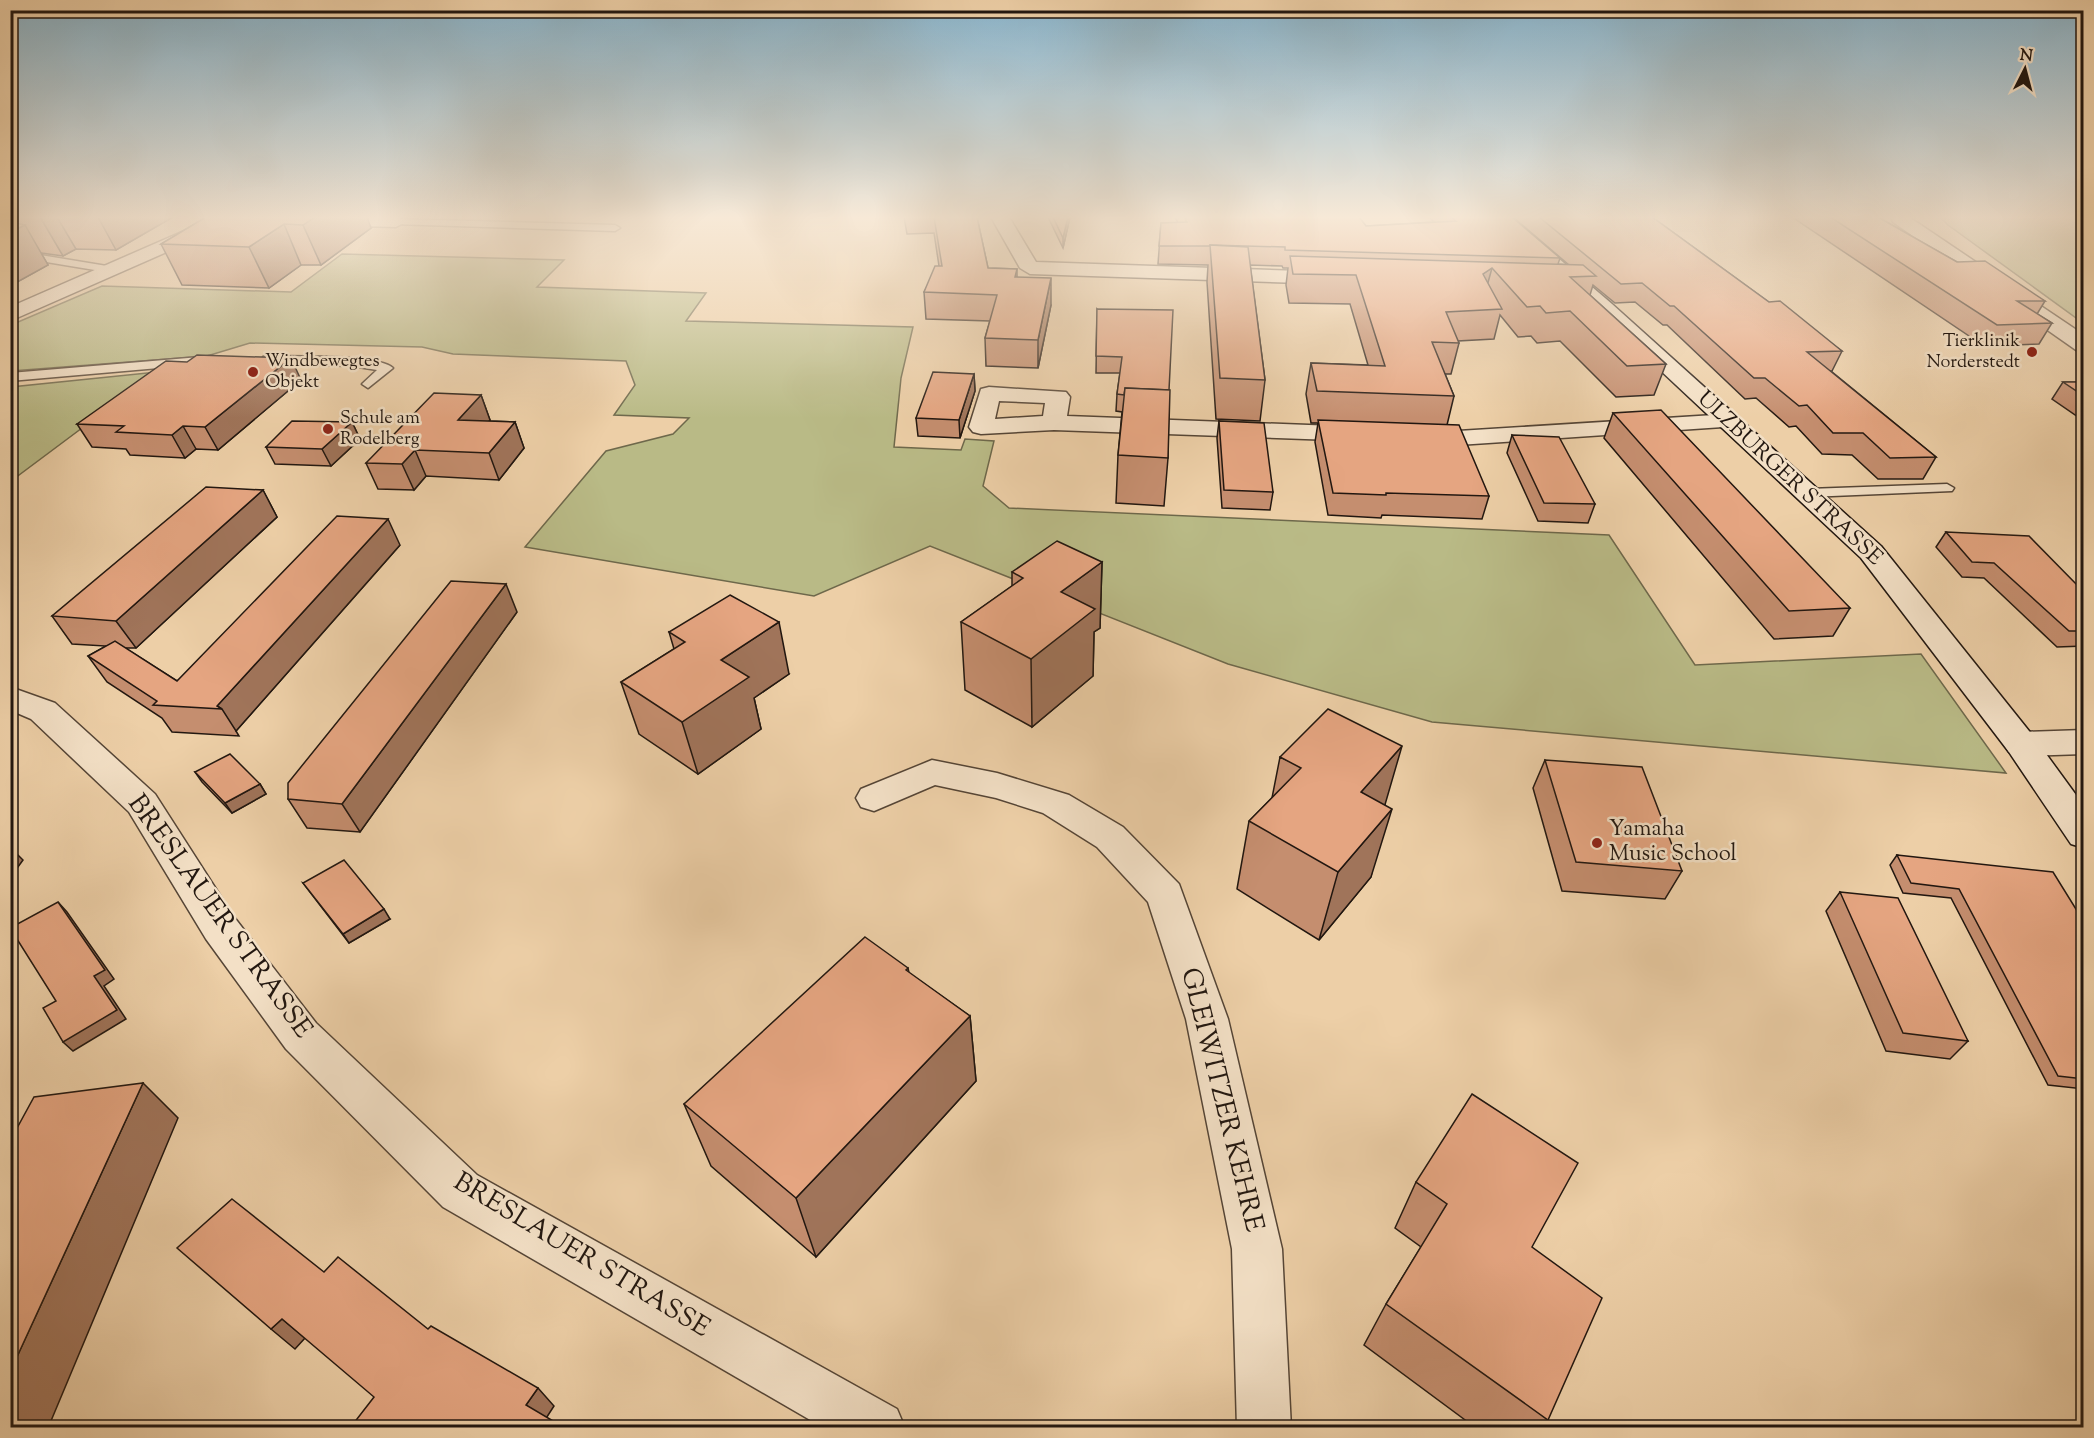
<svg xmlns="http://www.w3.org/2000/svg" width="2094" height="1438" font-family="'Sorts Mill Goudy',serif">
  <style>
    .green { fill: #b9ba86; stroke: #6e684b; stroke-width: 1.5 }
    .lines { fill: none; stroke-linecap: round; stroke-linejoin: round }
    .lane-casing { stroke: #554536; stroke-width: 3 }
    .street-casing { stroke: #554536; stroke-width: 3 }
    .secondary-casing { stroke: #221710; stroke-width: 3 }
    .lane { fill: #f3e0c6; fill-rule: evenodd }
    .street { fill: #f3e0c6; fill-rule: evenodd }
    .secondary { fill: #f3e0c6; fill-rule: evenodd }
    .wall { fill: #c58e6f; stroke: #221710; stroke-width: 1.5 }
    .shaded-wall { fill: #a0745a; stroke: #221710; stroke-width: 1.5 }
    .building { fill: #e5a581; stroke: #221710; stroke-width: 1.5 }
    .poi-dot { fill: #8f2418; stroke: #f3e0c6; stroke-width: 2 }
    .labels { text-anchor: middle; dominant-baseline: central; stroke-width: 5; stroke-linejoin: round; paint-order: stroke }
    .far-poi-label { font-size: 18px; fill: #221710; stroke: #f3e0c6; text-anchor: start }
    .street-label { font-size: 22px; fill: #221710; stroke: #f3e0c6 }
    .poi-label { font-size: 22px; fill: #221710; stroke: #f3e0c6; text-anchor: start }
    .near-street-label { font-size: 27px; fill: #221710; stroke: #f3e0c6 }
  </style>
  <rect width="100%" height="100%" fill="#edcfa7"/>
  <filter id="stains"><feTurbulence type="fractalNoise" baseFrequency=".00333" numOctaves="4"/><feColorMatrix values="0 0 0 0 .2 0 0 0 0 .09 0 0 0 0 .02 0 0 0 .5 -.17"/></filter>
  <radialGradient id="worn" r=".72"><stop offset=".6" stop-color="#630" stop-opacity="0"/><stop offset="1" stop-color="#630" stop-opacity=".3"/></radialGradient>
  <g class="green">
    <path d="M1940,217H2083V323L1948,225Z"/>
    <path d="M342,254L564,260L537,287L706,293L686,321L913,327L901,378L894,447L961,450L965,439L994,441L983,486L1009,508L1609,535L1695,665L1921,654L2006,773L1432,722L1228,664L930,546L814,596L525,547L606,451L673,434L689,418L614,415L635,385L626,361L453,354L422,347L250,343L207,356L11,371V325L102,286L291,292Z"/>
    <path d="M157,372L11,481V387Z"/>
  </g>
  <g class="lines">
    <g class="lane-casing">
      <g id="lane">
        <path d="M396,219L615,225L620,228L615,231L393,224L391,222Z"/>
        <path d="M10,250L113,267L118,270L113,273L10,256Z"/>
        <path d="M212,356L216,357V363L10,381V373Z"/>
        <path d="M267,356C291,357 378,354 393,368L368,388L362,384L377,370L352,366L263,363V357Z"/>
        <path d="M1947,484L1954,488L1952,491L1808,497L1801,493L1808,489Z"/>
      </g>
    </g>
    <g class="street-casing">
      <g id="street">
        <path d="M216,217H240L237,221L10,321V307Z"/>
        <path d="M317,217H398L405,222L396,227L324,225L318,224L315,220Z"/>
        <path d="M991,217H1009L1036,262L1331,272L1341,278L1331,284L1030,274L1020,268Z"/>
        <path d="M1891,217H1909L2084,335V351L2076,350L1893,222Z"/>
        <path d="M989,387L1066,392L1070,397L1067,416L1361,427L1370,429L1373,434L1370,439L1361,441L1054,430L981,434L973,432L969,427L981,389ZM999,401L1045,403L1043,416L995,419Z"/>
        <path d="M1730,414L1738,416L1742,421L1738,426L1458,445L1410,442L1407,437L1410,432L1458,431Z"/>
        <path d="M10,687L55,703L155,794L234,917L316,1023L477,1175L897,1409L905,1428H824L443,1207L286,1049L206,939L129,812L31,719L10,710Z"/>
        <path d="M2084,730V754L2021,756L2009,752L2004,744L2009,736L2021,732Z"/>
        <path d="M932,760L997,773L1069,795L1123,827L1179,884L1228,1019L1282,1249L1291,1428H1237L1232,1249L1186,1019L1148,902L1097,847L1043,813L996,798L935,785L874,811L861,807L856,798L861,789Z"/>
      </g>
    </g>
    <g class="secondary-casing">
      <path id="secondary" d="M1490,217H1510L1612,304L1881,546L2033,736L2084,806V848L2071,844L2009,752L1861,558L1598,312Z"/>
    </g>
    <use href="#lane" class="lane"/>
    <use href="#street" class="street"/>
    <use href="#secondary" class="secondary"/>
  </g>
  <g class="wall">
    <path d="M10,217H173L116,250L76,249L63,256L41,253L48,265L10,286Z"/>
    <path d="M206,217L371,228L321,265H301L269,288L182,285L161,244Z"/>
    <path d="M904,217H977L988,268L1017,269V277L1051,305L1038,368L986,366L985,338L990,321L926,319L924,292L939,266L934,233L907,234Z"/>
    <path d="M1048,217H1070L1063,248Z"/>
    <path d="M1175,217H1359L1366,226L1434,222L1429,217H1512L1560,258L1558,264L1569,265L1513,217H1652L1769,302L1842,351L1832,371H1831L1936,457L1923,479H1878L1852,455L1822,454L1796,426L1789,427L1756,398L1745,399L1667,325H1663L1635,302L1615,303L1593,285L1590,295L1666,364L1654,395L1616,397L1560,341L1537,343L1531,336L1518,337L1500,315L1494,339L1458,341L1459,343L1451,374H1445L1454,396L1447,425L1489,496L1482,519L1382,515L1381,518L1328,515L1315,442L1318,423H1311L1306,394L1311,363L1368,365L1350,304L1289,303L1286,285L1288,268H1283L1282,266L1250,265L1265,380L1260,421L1216,419L1207,282L1208,265L1158,264L1161,223H1178Z"/>
    <path d="M1796,217H1878L1957,262L2045,301L2037,314L2052,323L2039,344L1984,346L1795,219Z"/>
    <path d="M1097,309L1169,390L1168,458L1164,506L1116,503L1118,455L1122,412L1116,411L1117,394L1120,373H1096Z"/>
    <path d="M974,374L975,391L960,438L918,436L916,418Z"/>
    <path d="M301,380L218,450L196,449L185,458L130,455L126,449L92,447L77,424Z"/>
    <path d="M2063,382H2084V421L2052,399Z"/>
    <path d="M481,395L490,420L489,421L515,422L524,448L499,480L426,476L414,490L378,489L366,463Z"/>
    <path d="M1613,413L1850,608L1833,636L1774,639L1604,438Z"/>
    <path d="M1219,421L1273,492L1270,510L1222,508L1217,438Z"/>
    <path d="M352,422L360,439L331,466L275,464L266,447Z"/>
    <path d="M1512,435L1595,504L1588,523L1538,521L1507,453Z"/>
    <path d="M263,490L277,517L136,648H125L177,681L400,545L236,731L239,736L172,732L162,718L107,682L88,656L106,646L72,644L52,616Z"/>
    <path d="M1946,532L2081,589H2084V646L2057,647L1984,578L1962,577L1936,547Z"/>
    <path d="M1102,562L1100,628L1094,632L1093,676L1032,727L965,690L961,622L1012,586V572Z"/>
    <path d="M517,612L360,832L307,828L288,799Z"/>
    <path d="M669,632L789,674L754,698L761,729L698,774L639,734L621,682L674,649Z"/>
    <path d="M1280,757L1385,805L1371,877L1319,940L1237,889L1249,821L1272,798Z"/>
    <path d="M1545,760L1682,871L1665,899L1562,891L1533,788Z"/>
    <path d="M195,772L260,784L266,794L232,813L202,782Z"/>
    <path d="M1897,855L2084,922V1089L2048,1085L1951,898L1903,893L1890,865Z"/>
    <path d="M303,883L390,919L349,943Z"/>
    <path d="M1840,892L1968,1041L1950,1059L1886,1051L1826,911Z"/>
    <path d="M908,968L909,973L970,1016L976,1081L816,1257L711,1166L684,1104Z"/>
    <path d="M1416,1182L1532,1247L1548,1420L1541,1428H1476L1364,1345L1386,1304L1421,1247L1395,1228Z"/>
  </g>
  <g class="shaded-wall">
    <path d="M40,217H57L76,249L63,256Z"/>
    <path d="M98,217H173L116,250Z"/>
    <path d="M315,217H367L371,228L321,265L303,225Z"/>
    <path d="M1068,217H1070L1063,248V238Z"/>
    <path d="M284,224L301,265L269,288L249,247Z"/>
    <path d="M25,225L48,265L10,286V232Z"/>
    <path d="M1492,268L1484,297L1483,274Z"/>
    <path d="M1051,278V305L1038,368V340Z"/>
    <path d="M291,358L301,380L218,450L205,427Z"/>
    <path d="M974,374L975,391L960,438L959,420Z"/>
    <path d="M481,395L490,420L468,445L458,420Z"/>
    <path d="M352,422L360,439L331,466L322,449Z"/>
    <path d="M515,422L524,448L499,480L489,453Z"/>
    <path d="M183,426L196,449L185,458L172,435Z"/>
    <path d="M415,450L426,476L414,490L402,464Z"/>
    <path d="M263,490L277,517L136,648L116,621Z"/>
    <path d="M388,519L400,545L236,731L222,709L217,706Z"/>
    <path d="M1102,562L1100,628L1094,632L1093,676L1032,727L1031,659L1061,592Z"/>
    <path d="M506,584L517,612L360,832L342,804Z"/>
    <path d="M779,622L789,674L754,698L761,729L698,774L682,722L721,660Z"/>
    <path d="M1402,746L1382,815L1361,792Z"/>
    <path d="M260,784L266,794L232,813L225,803Z"/>
    <path d="M1392,809L1371,877L1319,940L1338,872Z"/>
    <path d="M10,847L23,860L10,878Z"/>
    <path d="M58,902L67,912L114,979L104,986L126,1019L73,1051L63,1042L94,976Z"/>
    <path d="M384,909L390,919L349,943L343,934Z"/>
    <path d="M970,1016L976,1081L816,1257L796,1198Z"/>
    <path d="M143,1083L178,1118L48,1428H10V1372Z"/>
    <path d="M282,1319L305,1338L295,1349L271,1329Z"/>
    <path d="M538,1388L554,1406L543,1423L526,1405Z"/>
  </g>
  <g class="building">
    <path d="M206,217H315L303,225L284,224L249,247L161,244Z"/>
    <path d="M934,217H977L988,268L1017,269L1015,277L1051,278L1038,340L985,338L997,295L924,292L935,266H942Z"/>
    <path d="M1053,217H1068L1063,238Z"/>
    <path d="M1184,217H1359L1366,226L1456,221L1451,217H1512L1560,258L1285,250V247L1210,245V246H1159L1161,223L1187,222Z"/>
    <path d="M1539,217H1652L1769,302L1780,301L1842,351L1807,352L1936,457L1890,458L1863,433H1833L1807,405L1799,406L1765,378H1754L1674,306H1670L1642,283L1621,284Z"/>
    <path d="M1830,217H1878L1957,262L1985,261L2045,301H2017L2052,323L1997,325Z"/>
    <path d="M10,222L25,225L10,232Z"/>
    <path d="M1210,245L1248,247L1265,380L1220,378Z"/>
    <path d="M1290,256L1583,265L1596,276L1570,277L1666,364L1627,366L1570,311L1546,313L1540,306L1527,307L1492,268L1483,274L1502,309L1446,312L1459,343L1432,342L1454,396L1317,391L1311,363L1385,366L1356,275L1293,274Z"/>
    <path d="M1097,309L1173,310L1169,390L1125,388L1124,395L1117,394L1122,357L1096,356Z"/>
    <path d="M197,355L291,358L205,427L183,426L172,435L116,432L124,426L77,424L166,361L187,362Z"/>
    <path d="M933,372L974,374L959,420L916,418Z"/>
    <path d="M2063,382H2084V396Z"/>
    <path d="M1125,388L1170,390L1168,458L1118,455Z"/>
    <path d="M434,393L481,395L458,420L515,422L489,453L415,450L402,464L366,463Z"/>
    <path d="M1661,410L1850,608L1789,611L1613,413Z"/>
    <path d="M1318,420L1459,425L1489,496L1386,493V495L1333,493Z"/>
    <path d="M292,421L352,422L322,449L266,447Z"/>
    <path d="M1219,421L1264,423L1273,492L1224,490Z"/>
    <path d="M1512,435L1559,437L1595,504L1544,503Z"/>
    <path d="M206,487L263,490L116,621L52,616Z"/>
    <path d="M337,516L388,519L217,706L222,709L153,705L157,701L88,656L115,641L177,681Z"/>
    <path d="M1946,532L2029,536L2081,589H2084V631H2069L1994,563L1972,562Z"/>
    <path d="M1057,541L1102,562L1061,592L1095,609L1031,659L961,622L1023,578L1012,572Z"/>
    <path d="M451,581L506,584L342,804L288,799V783Z"/>
    <path d="M730,595L779,622L721,660L749,677L682,722L621,682L685,642L669,632Z"/>
    <path d="M1328,709L1402,746L1361,792L1392,809L1338,872L1249,821L1301,768L1280,757Z"/>
    <path d="M230,754L260,784L225,803L195,772Z"/>
    <path d="M1545,760L1642,767L1682,871L1576,862Z"/>
    <path d="M1897,855L2053,872L2084,922V1079L2058,1076L1959,889L1911,883Z"/>
    <path d="M344,860L384,909L343,934L303,883Z"/>
    <path d="M1840,892L1898,898L1968,1041L1903,1033Z"/>
    <path d="M58,902L105,970L94,976L117,1010L63,1042L43,1008L56,1001L10,928Z"/>
    <path d="M865,937L908,968L906,970L970,1016L796,1198L684,1104Z"/>
    <path d="M143,1083L10,1372V1141L34,1097Z"/>
    <path d="M1472,1094L1578,1163L1532,1247L1602,1298L1548,1420L1386,1304L1447,1204L1416,1182Z"/>
    <path d="M232,1199L324,1272L338,1257L428,1329L431,1326L538,1388L526,1405L565,1428H350L374,1397L282,1319L271,1329L177,1248Z"/>
  </g>
  <linearGradient id="sky" x2="0" y2="1"><stop stop-color="#88b5ce"/><stop offset="0.52" stop-color="#f7e9d7"/><stop offset="1" stop-color="#f7e9d7" stop-opacity="0"/></linearGradient>
  <rect width="2094" height="418" fill="url(#sky)"/>
  <g class="poi-dot">
    <circle cx="2032" cy="352" r="6"/>
    <circle cx="253" cy="372" r="6"/>
    <circle cx="328" cy="429" r="6"/>
    <circle cx="1597" cy="843" r="6"/>
  </g>
  <g class="labels">
    <g class="far-poi-label">
      <text x="2020" y="342" text-anchor="end">Tierklinik<tspan x="2020" dy="21">Norderstedt</tspan></text>
      <text x="265" y="362">Windbewegtes<tspan x="265" dy="21">Objekt</tspan></text>
      <text x="340" y="419">Schule am<tspan x="340" dy="21">Rodelberg</tspan></text>
    </g>
    <g class="street-label">
      <text transform="translate(1789 479) rotate(43)">ULZBURGER STRASSE</text>
    </g>
    <g class="poi-label">
      <text x="1609" y="830">Yamaha<tspan x="1609" dy="25">Music School</tspan></text>
    </g>
    <g class="near-street-label">
      <text transform="translate(219 917) rotate(54)">BRESLAUER STRASSE</text>
      <text transform="translate(1221 1100) rotate(76)">GLEIWITZER KEHRE</text>
      <text transform="translate(581 1256) rotate(31)">BRESLAUER STRASSE</text>
    </g>
  </g>
  <rect width="2094" height="1438" fill="none" stroke="#edcfa7" stroke-width="36"/>
  <rect x="12" y="12" width="2070" height="1414" fill="none" stroke="#221710" stroke-width="3"/>
  <rect x="18" y="18" width="2058" height="1402" fill="none" stroke="#221710" stroke-width="1.5"/>
  <g transform="translate(2025 69) rotate(6)" stroke="#f3e0c6" stroke-width="4.5" paint-order="stroke">
  <path d="M0-4.5L10 22L0 15L-10 22Z" fill="#221710"/>
  <text y="-9" font-size="16" font-weight="bold" text-anchor="middle" fill="#221710">N</text>
  </g>
  <rect width="100%" height="100%" filter="url(#stains)"/>
  <rect width="100%" height="100%" fill="url(#worn)"/>
</svg>
